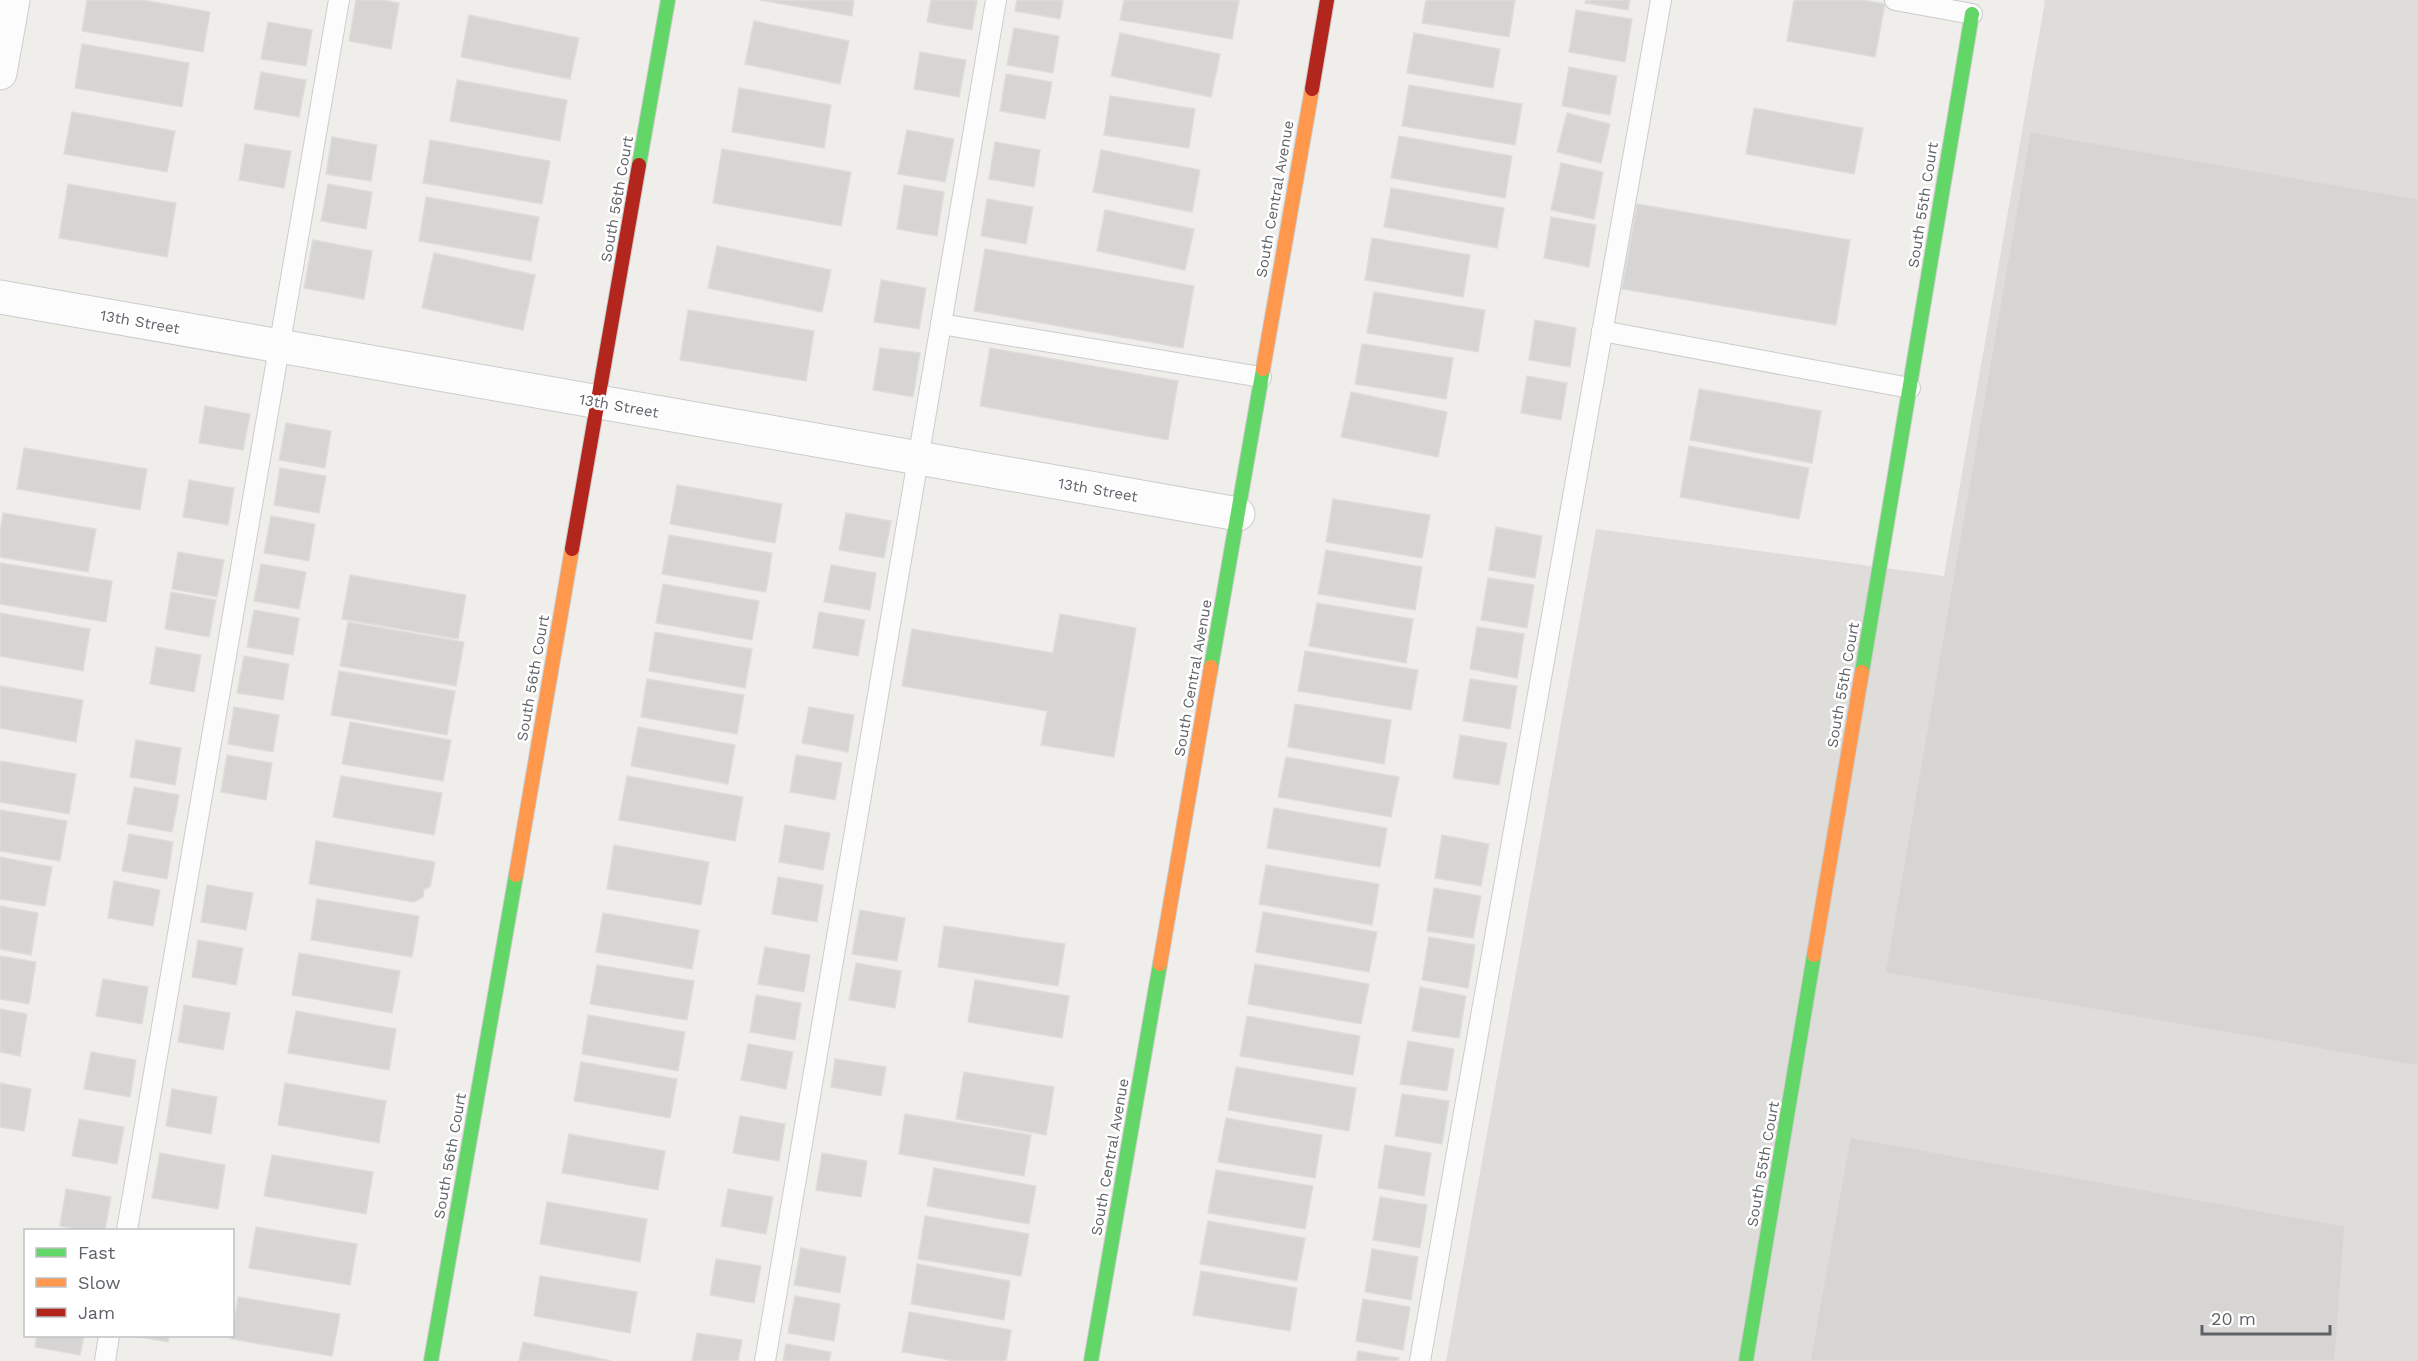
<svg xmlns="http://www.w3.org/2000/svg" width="2418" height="1361" font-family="'Work Sans',sans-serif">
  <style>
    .industrial { fill: #dfddda }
    .building { fill: #d6d5d3; stroke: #deddd9; stroke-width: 1.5 }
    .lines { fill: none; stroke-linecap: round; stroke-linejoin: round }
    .lane-casing { stroke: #cbcccc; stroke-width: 22 }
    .street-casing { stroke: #cbcccc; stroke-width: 35 }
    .fast-casing { stroke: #cacacb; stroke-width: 16 }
    .slow-casing { stroke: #cacacb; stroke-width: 16 }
    .jam-casing { stroke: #cacacb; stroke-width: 16 }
    .lane { stroke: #fdfcfc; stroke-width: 20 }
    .street { stroke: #fdfcfc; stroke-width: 33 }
    .fast { stroke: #63d668; stroke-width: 14 }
    .slow { stroke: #ff974d; stroke-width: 14 }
    .jam { stroke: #b3261e; stroke-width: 14 }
    .labels { text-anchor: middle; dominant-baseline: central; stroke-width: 5; stroke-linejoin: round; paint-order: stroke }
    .street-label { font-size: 15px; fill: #5f6368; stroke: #fff }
  </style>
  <rect width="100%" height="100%" fill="#efeeea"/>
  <path class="industrial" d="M2042,0H2418V1361H1446L1596,529L1944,576L2045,1Z"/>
  <g class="building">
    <path d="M87,0H143L210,12L203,52L82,31Z"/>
    <path d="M356,0H383L399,3L391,49L349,41Z"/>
    <path d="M759,0H854L852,16Z"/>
    <path d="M931,0H977L972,30L927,22Z"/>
    <path d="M1017,0H1063L1060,19L1015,11Z"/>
    <path d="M1124,0H1239L1232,39L1120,20Z"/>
    <path d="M1426,0H1515L1509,37L1422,23Z"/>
    <path d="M1586,0H1630L1628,10L1585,3Z"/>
    <path d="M1794,0H1863L1885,4L1875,57L1787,41Z"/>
    <path d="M1576,10L1632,19L1625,62L1569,52Z"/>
    <path d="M469,15L579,38L570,79L461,57Z"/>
    <path d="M754,21L849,41L840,84L745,64Z"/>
    <path d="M268,22L312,30L306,66L261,59Z"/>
    <path d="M1014,28L1059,36L1053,73L1007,65Z"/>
    <path d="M1120,33L1220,54L1211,97L1111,76Z"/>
    <path d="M1414,33L1500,49L1493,88L1407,73Z"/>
    <path d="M82,44L189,63L182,107L75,88Z"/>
    <path d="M920,52L966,60L959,97L914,89Z"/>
    <path d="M1569,67L1617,76L1610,115L1562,106Z"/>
    <path d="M261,72L306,80L299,117L254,109Z"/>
    <path d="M1006,74L1052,82L1045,119L1000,111Z"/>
    <path d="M457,80L567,100L560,141L450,121Z"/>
    <path d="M1409,85L1522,104L1515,145L1402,126Z"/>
    <path d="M739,88L831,105L824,148L732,132Z"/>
    <path d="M1110,96L1195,109L1189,148L1104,135Z"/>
    <path d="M1754,108L1863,128L1854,174L1746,154Z"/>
    <path d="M72,112L175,131L167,172L64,154Z"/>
    <path d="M1567,113L1610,124L1601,163L1557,152Z"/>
    <path d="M907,130L954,139L945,182L898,174Z"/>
    <path d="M2030,132L2418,199V1066L1885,973Z"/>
    <path d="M1399,136L1512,156L1505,198L1391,178Z"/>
    <path d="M332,137L377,145L371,181L326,174Z"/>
    <path d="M430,140L550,161L542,204L423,183Z"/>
    <path d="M995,142L1040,150L1034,187L989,179Z"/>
    <path d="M245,144L291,151L284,188L239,180Z"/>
    <path d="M722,149L851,172L841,226L713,203Z"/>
    <path d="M1101,150L1200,170L1192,212L1093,192Z"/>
    <path d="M1561,163L1603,172L1594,219L1551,210Z"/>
    <path d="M68,184L176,203L167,257L59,238Z"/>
    <path d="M328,184L372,192L366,229L321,221Z"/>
    <path d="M904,185L944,192L937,236L897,229Z"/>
    <path d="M1391,188L1504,208L1497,248L1384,227Z"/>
    <path d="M426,197L539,217L531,261L419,241Z"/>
    <path d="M987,199L1033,207L1026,244L981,236Z"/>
    <path d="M1637,204L1850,240L1836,325L1622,289Z"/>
    <path d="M1105,210L1194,229L1185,270L1097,251Z"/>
    <path d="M1551,217L1596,225L1589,267L1544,258Z"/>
    <path d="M1372,238L1470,255L1463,297L1365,280Z"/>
    <path d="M313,240L372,251L364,299L304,288Z"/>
    <path d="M717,246L831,270L822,312L708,288Z"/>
    <path d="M985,249L1194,286L1183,348L974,311Z"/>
    <path d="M434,253L535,275L523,330L422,308Z"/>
    <path d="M881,280L926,288L919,329L874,322Z"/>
    <path d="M1374,292L1485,310L1478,352L1367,333Z"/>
    <path d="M688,310L814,331L806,381L680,360Z"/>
    <path d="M1535,320L1576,328L1570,367L1529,360Z"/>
    <path d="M1362,344L1453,358L1446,399L1355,384Z"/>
    <path d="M880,348L920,353L913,397L873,390Z"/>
    <path d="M990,348L1178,381L1168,440L980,406Z"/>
    <path d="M1527,376L1567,383L1561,420L1521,413Z"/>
    <path d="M1699,389L1821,411L1812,463L1690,440Z"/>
    <path d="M1351,392L1447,412L1438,457L1341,437Z"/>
    <path d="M205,406L250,414L243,450L199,443Z"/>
    <path d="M286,423L331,431L325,468L279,460Z"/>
    <path d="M1689,446L1809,468L1799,519L1680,497Z"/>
    <path d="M24,448L147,469L140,510L17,489Z"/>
    <path d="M280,468L326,476L319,513L274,505Z"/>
    <path d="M189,480L234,488L228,525L183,517Z"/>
    <path d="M677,485L782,504L775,543L670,524Z"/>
    <path d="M1333,499L1430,515L1422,558L1326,542Z"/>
    <path d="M3,513L96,529L88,572L0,557V533Z"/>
    <path d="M846,513L891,521L884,558L839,550Z"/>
    <path d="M271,516L315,524L309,561L264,553Z"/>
    <path d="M1496,527L1542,536L1535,578L1489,570Z"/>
    <path d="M669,535L772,553L766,592L662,574Z"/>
    <path d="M1326,550L1422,567L1415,610L1318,594Z"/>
    <path d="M178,552L224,560L217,597L172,589Z"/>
    <path d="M0,563L112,581L106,622L0,604Z"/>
    <path d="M261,564L306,572L299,609L254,601Z"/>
    <path d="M831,565L876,573L870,610L824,602Z"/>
    <path d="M350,575L466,595L458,639L342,619Z"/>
    <path d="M1488,578L1534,585L1527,628L1481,620Z"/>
    <path d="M663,584L759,601L752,640L656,623Z"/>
    <path d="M171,592L216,600L209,637L165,629Z"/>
    <path d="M1317,603L1413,619L1406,663L1309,646Z"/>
    <path d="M254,610L299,618L293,655L247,647Z"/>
    <path d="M819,612L865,620L858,656L813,648Z"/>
    <path d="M0,613L90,629L83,671L0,656Z"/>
    <path d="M1060,614L1136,628L1114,757L1041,745L1047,711L902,686L912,629L1053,653Z"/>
    <path d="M348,622L464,642L456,686L340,666Z"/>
    <path d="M1477,627L1524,634L1517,678L1470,669Z"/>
    <path d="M655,632L752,649L745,688L649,671Z"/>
    <path d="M156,647L201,655L194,692L150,684Z"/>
    <path d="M1305,651L1418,670L1411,710L1298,691Z"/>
    <path d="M244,656L289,664L283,700L237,693Z"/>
    <path d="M339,671L455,691L447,735L331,715Z"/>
    <path d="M647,679L744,695L737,734L641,717Z"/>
    <path d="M1470,679L1517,686L1510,729L1463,721Z"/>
    <path d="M0,686L83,700L76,742L0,728Z"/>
    <path d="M1295,704L1391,720L1384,764L1288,747Z"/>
    <path d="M234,707L279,715L273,752L228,744Z"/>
    <path d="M809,707L854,715L848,752L802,743Z"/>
    <path d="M350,722L451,740L443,781L342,764Z"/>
    <path d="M638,727L735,745L728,784L631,766Z"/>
    <path d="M1460,735L1507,743L1499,785L1453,778Z"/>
    <path d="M136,740L181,748L175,785L130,777Z"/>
    <path d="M227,755L272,763L266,800L221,792Z"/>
    <path d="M796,755L842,763L835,800L790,792Z"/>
    <path d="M1286,757L1399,777L1391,817L1278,797Z"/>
    <path d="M0,761L76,774L69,814L0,802Z"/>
    <path d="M341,776L442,793L434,835L333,817Z"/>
    <path d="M627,776L743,797L735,841L619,820Z"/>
    <path d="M134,787L179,795L172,832L127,824Z"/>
    <path d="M1274,808L1387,828L1380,867L1267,848Z"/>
    <path d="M0,810L67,821L60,861L0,851Z"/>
    <path d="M785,825L830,833L823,870L779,862Z"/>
    <path d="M129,834L173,842L167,879L122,871Z"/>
    <path d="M1442,835L1489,844L1481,886L1435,878Z"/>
    <path d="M316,841L435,862L430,887L424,889L423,897L414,902L309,884Z"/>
    <path d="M614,845L709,862L701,905L607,889Z"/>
    <path d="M0,857L52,867L45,906L0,899Z"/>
    <path d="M1266,865L1379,884L1372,925L1259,904Z"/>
    <path d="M778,877L823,885L817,922L772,914Z"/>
    <path d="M114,881L160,890L153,926L108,918Z"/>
    <path d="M207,885L253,893L246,930L201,922Z"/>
    <path d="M1434,888L1481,896L1473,938L1427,931Z"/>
    <path d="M317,899L419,916L412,957L311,940Z"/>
    <path d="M0,906L38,913L31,955L0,949Z"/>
    <path d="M860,910L905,918L897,961L852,954Z"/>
    <path d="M1263,912L1377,932L1369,972L1256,952Z"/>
    <path d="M603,913L699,930L692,969L596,952Z"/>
    <path d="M944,926L1065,944L1058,986L938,967Z"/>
    <path d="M1429,937L1475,945L1468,988L1422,980Z"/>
    <path d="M198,940L243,948L236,985L192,977Z"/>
    <path d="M765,947L810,955L804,992L758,984Z"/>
    <path d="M299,953L400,971L392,1013L292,995Z"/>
    <path d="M0,956L36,962L29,1004L0,999Z"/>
    <path d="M856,963L901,971L895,1008L849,1000Z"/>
    <path d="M1255,964L1369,984L1361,1024L1248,1004Z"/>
    <path d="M597,965L694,981L687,1020L590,1004Z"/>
    <path d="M103,979L148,987L142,1024L96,1016Z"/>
    <path d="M975,980L1069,996L1062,1038L968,1022Z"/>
    <path d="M1420,987L1466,996L1459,1038L1412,1031Z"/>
    <path d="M756,995L801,1003L795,1040L750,1032Z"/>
    <path d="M184,1005L230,1013L223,1050L178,1042Z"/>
    <path d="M0,1009L27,1014L20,1056L0,1052Z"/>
    <path d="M296,1011L396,1029L389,1070L288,1053Z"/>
    <path d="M588,1015L685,1032L678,1071L582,1054Z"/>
    <path d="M1247,1016L1360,1036L1353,1075L1240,1056Z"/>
    <path d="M1408,1041L1454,1049L1447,1091L1400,1084Z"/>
    <path d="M748,1044L793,1052L786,1089L741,1080Z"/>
    <path d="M91,1052L136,1060L130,1097L84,1089Z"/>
    <path d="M835,1059L886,1067L881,1096L831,1087Z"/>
    <path d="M581,1062L677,1079L670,1118L574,1101Z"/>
    <path d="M1236,1067L1356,1088L1349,1131L1228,1110Z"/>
    <path d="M964,1072L1054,1087L1046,1135L956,1119Z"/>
    <path d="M0,1083L31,1089L24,1131L0,1127Z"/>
    <path d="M285,1083L386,1101L379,1143L278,1125Z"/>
    <path d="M172,1089L217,1097L211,1134L166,1126Z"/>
    <path d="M1402,1094L1449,1101L1442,1144L1395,1136Z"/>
    <path d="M905,1114L1031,1135L1024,1176L899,1154Z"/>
    <path d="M740,1116L785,1124L779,1161L733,1153Z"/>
    <path d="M1226,1118L1322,1135L1315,1178L1218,1162Z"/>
    <path d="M79,1119L124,1127L117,1164L72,1156Z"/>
    <path d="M569,1134L665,1151L658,1190L562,1173Z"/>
    <path d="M1850,1137L2345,1226L2335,1361H1810Z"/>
    <path d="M1385,1145L1431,1153L1424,1196L1378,1188Z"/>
    <path d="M160,1153L225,1165L218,1209L152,1198Z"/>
    <path d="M822,1153L867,1161L861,1197L816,1190Z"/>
    <path d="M272,1155L373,1172L366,1214L264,1196Z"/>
    <path d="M934,1168L1036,1186L1029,1224L927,1206Z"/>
    <path d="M1216,1170L1313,1186L1305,1229L1208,1213Z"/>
    <path d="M66,1189L111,1197L105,1230H84L60,1226Z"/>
    <path d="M728,1189L773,1197L766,1234L721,1226Z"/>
    <path d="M1380,1197L1427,1205L1420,1248L1373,1240Z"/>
    <path d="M547,1202L647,1219L640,1262L540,1244Z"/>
    <path d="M925,1216L1029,1234L1021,1276L918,1259Z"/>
    <path d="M1208,1221L1305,1238L1297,1281L1200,1264Z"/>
    <path d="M256,1227L357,1244L350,1285L249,1268Z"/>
    <path d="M801,1248L846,1257L840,1293L794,1285Z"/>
    <path d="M1372,1249L1418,1257L1411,1300L1365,1292Z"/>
    <path d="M716,1259L761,1266L754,1303L710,1295Z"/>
    <path d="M917,1264L1010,1281L1004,1320L911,1304Z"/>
    <path d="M1201,1271L1297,1288L1290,1331L1193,1315Z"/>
    <path d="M540,1276L637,1292L630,1333L534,1316Z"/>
    <path d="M795,1296L840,1304L834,1341L788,1333Z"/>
    <path d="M238,1297L340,1314L332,1356L231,1339Z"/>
    <path d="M1363,1299L1410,1307L1403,1350L1356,1341Z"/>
    <path d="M909,1312L1011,1330L1006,1361H956L902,1352Z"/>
    <path d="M697,1333L742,1340L738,1361H692Z"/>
    <path d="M37,1336H84L80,1355L35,1347Z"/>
    <path d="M134,1336H169L168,1342Z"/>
    <path d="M523,1342L611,1361H519Z"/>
    <path d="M786,1344L831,1352L829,1361H783Z"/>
    <path d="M1358,1351L1399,1358L1398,1361H1356Z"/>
  </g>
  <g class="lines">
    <g class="lane-casing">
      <g id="lane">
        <path d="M1895,0L1972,14"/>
        <path d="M941,324L1261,377"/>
        <path d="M1602,331L1910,388"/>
        <path d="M127,1230L339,0"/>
        <path d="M105,1361L109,1336"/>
        <path d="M765,1361L996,0"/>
        <path d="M1420,1361L1661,0"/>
      </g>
    </g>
    <g class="street-casing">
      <g id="street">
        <path d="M0,73L13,0"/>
        <path d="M0,297L1238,514"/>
      </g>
    </g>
    <g class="fast-casing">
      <g id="fast">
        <path d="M639,165L668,0"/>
        <path d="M1211,667L1263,369"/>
        <path d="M1862,672L1972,14"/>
        <path d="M431,1361L516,875"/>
        <path d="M1091,1361L1160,964"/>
        <path d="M1746,1361L1814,955"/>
      </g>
    </g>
    <g class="slow-casing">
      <g id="slow">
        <path d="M1263,369L1312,89"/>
        <path d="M516,875L572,549"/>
        <path d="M1814,955L1862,672"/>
        <path d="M1160,964L1211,667"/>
      </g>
    </g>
    <g class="jam-casing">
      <g id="jam">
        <path d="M1312,89L1327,0"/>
        <path d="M572,549L639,165"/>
      </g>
    </g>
    <use href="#lane" class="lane"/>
    <use href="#street" class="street"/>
    <use href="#fast" class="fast"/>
    <use href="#slow" class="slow"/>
    <use href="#jam" class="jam"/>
  </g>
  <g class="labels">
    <g class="street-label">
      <text transform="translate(617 199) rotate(-80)">South 56th Court</text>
      <text transform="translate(1275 199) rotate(-80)">South Central Avenue</text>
      <text transform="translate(1923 205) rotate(-81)">South 55th Court</text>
      <text transform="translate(140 322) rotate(10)">13th Street</text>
      <text transform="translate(619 406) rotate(10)">13th Street</text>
      <text transform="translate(1098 490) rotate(10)">13th Street</text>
      <text transform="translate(533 678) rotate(-80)">South 56th Court</text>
      <text transform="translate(1193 678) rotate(-80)">South Central Avenue</text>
      <text transform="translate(1843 685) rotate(-80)">South 55th Court</text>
      <text transform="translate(450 1156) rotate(-80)">South 56th Court</text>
      <text transform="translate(1110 1157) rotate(-80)">South Central Avenue</text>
      <text transform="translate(1763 1164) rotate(-80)">South 55th Court</text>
    </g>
  </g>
  <rect x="24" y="1229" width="210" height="108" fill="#ffffff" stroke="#bfc1c3" stroke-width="1.5"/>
  <rect x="36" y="1248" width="30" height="9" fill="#63d668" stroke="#bfc1c3" stroke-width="1.5"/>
  <text x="78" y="1259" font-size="18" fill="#5f6368">Fast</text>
  <rect x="36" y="1278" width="30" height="9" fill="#ff974d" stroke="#bfc1c3" stroke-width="1.5"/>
  <text x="78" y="1289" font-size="18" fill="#5f6368">Slow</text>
  <rect x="36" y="1308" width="30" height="9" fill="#b3261e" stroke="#bfc1c3" stroke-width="1.5"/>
  <text x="78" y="1319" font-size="18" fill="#5f6368">Jam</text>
  <path d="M2202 1325v9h128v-9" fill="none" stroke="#5f6368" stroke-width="3"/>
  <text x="2211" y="1325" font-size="18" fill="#5f6368" stroke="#ffffff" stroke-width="4.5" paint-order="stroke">20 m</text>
</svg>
